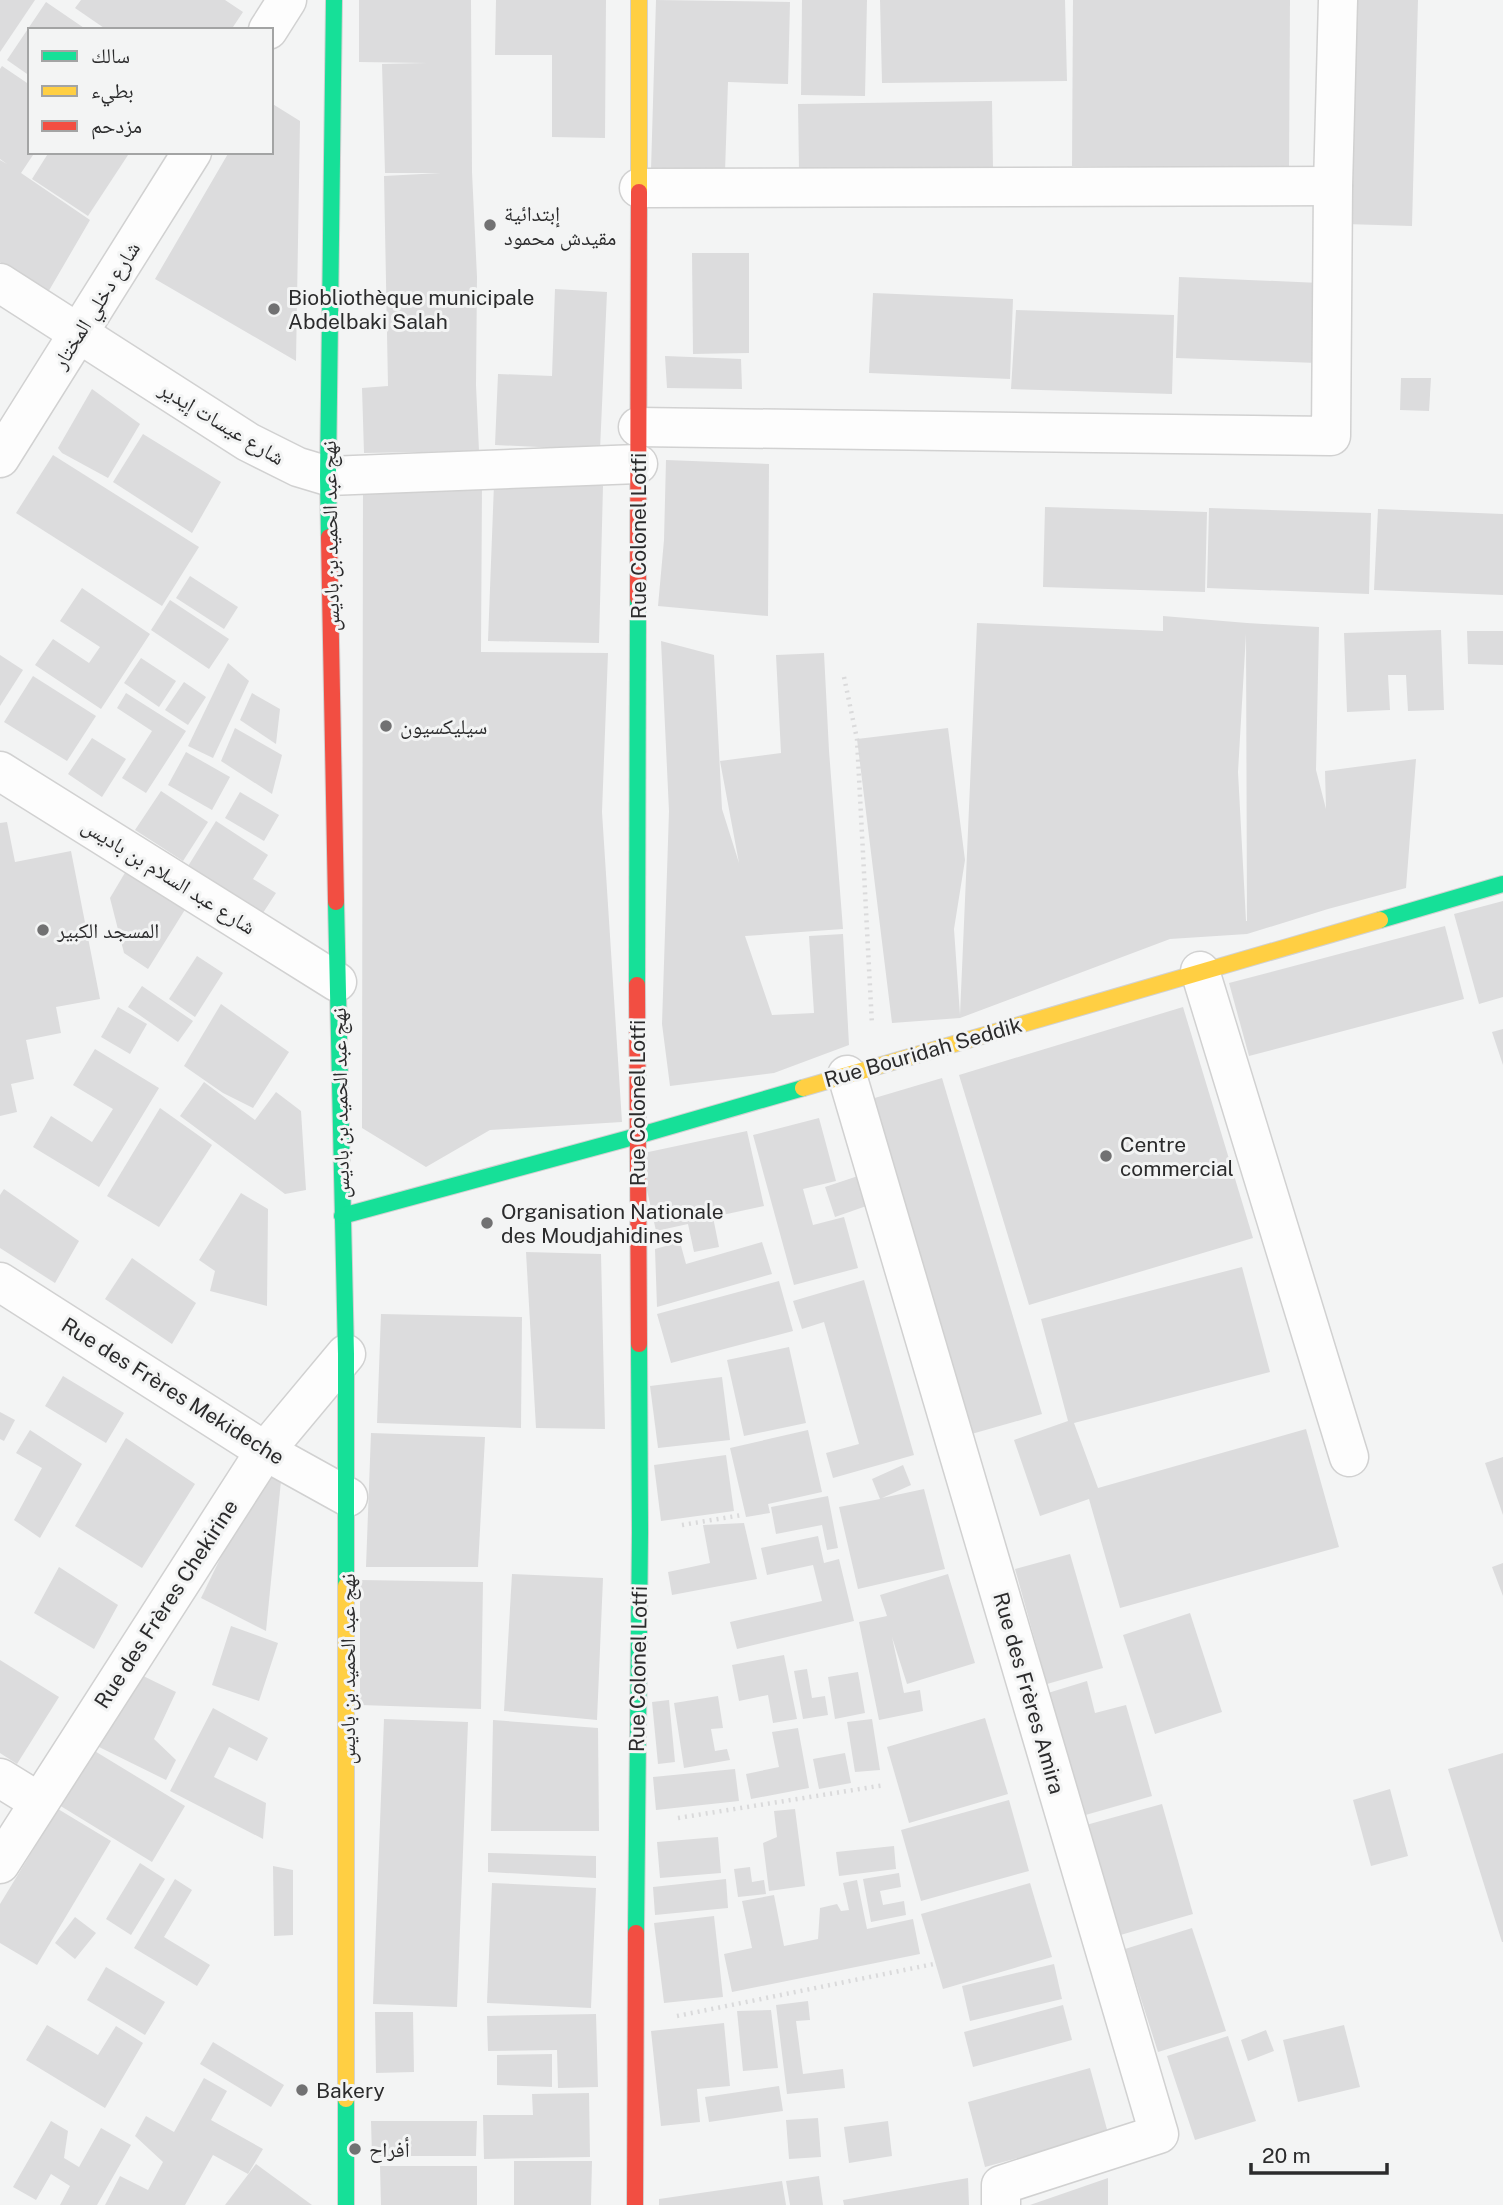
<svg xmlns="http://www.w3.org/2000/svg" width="1503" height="2205" font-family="'Public Sans','Noto Naskh Arabic',sans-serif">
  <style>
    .building { fill: #dcdcdd; fill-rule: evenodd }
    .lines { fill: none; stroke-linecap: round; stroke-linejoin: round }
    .street-casing { stroke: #d1d1d1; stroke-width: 41 }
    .fast-casing { stroke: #d1d1d1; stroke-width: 18 }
    .slow-casing { stroke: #d1d1d1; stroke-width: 18 }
    .jam-casing { stroke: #d1d1d1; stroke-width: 18 }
    .path { stroke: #dadadb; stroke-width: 4.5; stroke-dasharray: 2 5; stroke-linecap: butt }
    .street { stroke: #fdfdfd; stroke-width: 38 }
    .fast { stroke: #16e098; stroke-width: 16 }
    .slow { stroke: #ffcf43; stroke-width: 16 }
    .jam { stroke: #f24e42; stroke-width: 16 }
    .poi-dot { fill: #717172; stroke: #f3f4f4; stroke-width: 2.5 }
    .labels { text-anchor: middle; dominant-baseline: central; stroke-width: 6; stroke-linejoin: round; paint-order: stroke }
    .poi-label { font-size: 21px; fill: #2b2b2c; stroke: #f3f4f4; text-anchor: start }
    .street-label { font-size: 21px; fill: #2b2b2c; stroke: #f3f4f4 }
  </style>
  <rect width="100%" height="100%" fill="#f3f4f4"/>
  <g class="building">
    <path d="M0,0H35L0,52Z"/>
    <path d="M81,0H225L243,12L231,30H107L75,8Z"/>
    <path d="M359,0H471L472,172L477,277L476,385L479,451L364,453L362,388L388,386L384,176L441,173H385L382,64L427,63L359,62Z"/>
    <path d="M496,0H606L605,138L552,137V55H495Z"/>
    <path d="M656,0L790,2L788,84L728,82L725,172L651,170Z"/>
    <path d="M802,0H867L865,96L801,95Z"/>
    <path d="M880,0H1065L1067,81L882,83Z"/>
    <path d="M1073,0H1290L1289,168L1072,166Z"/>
    <path d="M1351,0H1418L1412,226L1345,224Z"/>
    <path d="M46,2L87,30H30V76L7,60Z"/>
    <path d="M2,66L30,85V152H35L21,173L90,220L47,294L0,262V160L7,164L0,159V69Z"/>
    <path d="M992,101L993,168L799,170L798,104Z"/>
    <path d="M271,103L300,121L296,361L155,279L229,152H271Z"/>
    <path d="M49,152H125L128,155L88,216L32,179Z"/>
    <path d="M692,253H749V353L693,354Z"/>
    <path d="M1179,277L1320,283L1317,363L1176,358Z"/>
    <path d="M555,289L607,292L600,450L495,445L498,374L552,376Z"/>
    <path d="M873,293L1013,299L1010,379L869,373Z"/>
    <path d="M1016,310L1174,315L1172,394L1011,389Z"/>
    <path d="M665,356L741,359L742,389L667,388Z"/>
    <path d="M1401,378H1431L1429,411L1400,410Z"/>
    <path d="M92,389L140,424L108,478L62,453L58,448Z"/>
    <path d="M143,434L221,482L192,533L113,482Z"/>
    <path d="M53,455L199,547L162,606L16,513Z"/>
    <path d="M666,460L769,464L768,616L658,606L664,540Z"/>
    <path d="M363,483L482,485L481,652L608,653L602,812L622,1122L490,1130L426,1167L362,1128Z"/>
    <path d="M494,484L603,486L599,643L488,641Z"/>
    <path d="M1045,507L1207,512L1205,592L1043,587Z"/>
    <path d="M1209,508L1371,513L1369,594L1207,588Z"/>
    <path d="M1378,509L1503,514V595L1374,590Z"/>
    <path d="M190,576L238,607L224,629L176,598Z"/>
    <path d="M82,588L150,634L101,709L35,665L53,639L89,663L100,647L60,621Z"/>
    <path d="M170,600L229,639L209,669L151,630Z"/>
    <path d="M1163,616L1247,623L1319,627L1316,770L1326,809L1325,771L1416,759L1406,888L1328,909L1247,934L1170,939L960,1018L892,1023L857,739L948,728L965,860L954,929L960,1015L977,623L1163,631ZM1246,634L1247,921H1246L1238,772Z"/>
    <path d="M1441,630L1444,710L1408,711L1406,675H1388L1390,710L1347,712L1344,633Z"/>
    <path d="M1467,631H1503V665L1468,664Z"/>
    <path d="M661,641L714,655L722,809L739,863L720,761L781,753L776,655L824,653L829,751L843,929L745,936L772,1015L814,1013L809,936L843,934L849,1045L774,1073L670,1086L662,1024L669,811Z"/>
    <path d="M0,655L23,670L0,706Z"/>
    <path d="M141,658L176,681L159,707L124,683Z"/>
    <path d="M228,663L249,681L213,758L188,746Z"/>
    <path d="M33,676L96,716L67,761L4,722Z"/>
    <path d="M184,682L206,697L188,725L165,710Z"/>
    <path d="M126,693L186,731L146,793L122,778L152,731L117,708Z"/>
    <path d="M252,693L280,709L276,744L240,720Z"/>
    <path d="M235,728L282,755L272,794L221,761Z"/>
    <path d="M92,738L126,759L102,797L68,774Z"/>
    <path d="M186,752L230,777L212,810L168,785Z"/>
    <path d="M161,791L208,822L183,861L135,830Z"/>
    <path d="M240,792L279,815L264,841L225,818Z"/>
    <path d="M216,821L268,855L253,879L276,893L259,919L185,871Z"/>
    <path d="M7,822L15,862L71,851L100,999L56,1007L61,1033L26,1040L34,1079L11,1084L17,1112L0,1116V823Z"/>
    <path d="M126,871L186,908L148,969L124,953L110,898Z"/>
    <path d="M1503,901V997L1479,1004L1454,914Z"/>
    <path d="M1445,926L1464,999L1249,1056L1229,983Z"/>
    <path d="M197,956L223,973L195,1017L169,999Z"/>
    <path d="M142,986L193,1021L178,1042L128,1007Z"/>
    <path d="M221,1004L289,1052L253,1108L223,1093L184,1066Z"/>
    <path d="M118,1007L147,1024L130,1054L101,1037Z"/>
    <path d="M1183,1007L1253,1238L1029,1305L959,1075Z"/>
    <path d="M1503,1029V1065L1492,1032Z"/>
    <path d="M95,1049L159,1088L99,1187L33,1147L51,1116L92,1142L113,1109L73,1085Z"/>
    <path d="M942,1078L1042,1414L968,1435L868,1100Z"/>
    <path d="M204,1082L255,1120L276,1092L301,1111L306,1190L285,1194L180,1116Z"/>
    <path d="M160,1108L212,1145L159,1227L107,1196Z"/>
    <path d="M819,1118L836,1181L803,1189L813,1225L844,1217L858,1268L794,1285L753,1135Z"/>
    <path d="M747,1131L764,1206L713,1217L719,1247L694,1252L688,1224L656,1231L639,1154Z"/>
    <path d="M864,1174L875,1203L835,1217L825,1187Z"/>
    <path d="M4,1189L79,1241L55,1283L0,1248V1195Z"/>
    <path d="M241,1193L268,1209L267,1306L210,1291L215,1271L199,1260Z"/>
    <path d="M680,1242L686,1264L762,1242L772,1274L657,1307L655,1249Z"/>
    <path d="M526,1252L601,1254L605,1429L536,1428Z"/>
    <path d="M132,1258L196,1303L172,1344L105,1299Z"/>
    <path d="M1242,1267L1270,1372L1074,1423L1098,1488L1306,1429L1339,1547L1120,1608L1089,1499L1040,1516L1014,1440L1068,1421L1041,1319Z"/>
    <path d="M864,1280L914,1455L833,1478L826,1453L859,1444L824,1322L802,1329L793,1301Z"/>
    <path d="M779,1281L793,1331L671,1363L657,1314Z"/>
    <path d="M381,1314L522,1317L521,1428L377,1423Z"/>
    <path d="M789,1347L806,1423L744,1436L727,1360Z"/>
    <path d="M63,1376L124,1413L106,1443L45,1406Z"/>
    <path d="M722,1377L730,1440L658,1448L650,1386Z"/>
    <path d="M0,1412L15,1420L4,1441L0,1439Z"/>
    <path d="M30,1430L82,1464L40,1538L14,1520L42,1468L16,1453Z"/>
    <path d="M808,1430L822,1492L768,1504L770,1513L746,1517L730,1448Z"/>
    <path d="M371,1433L485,1437L478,1567H366Z"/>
    <path d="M126,1438L195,1484L142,1568L75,1526Z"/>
    <path d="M726,1455L734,1511L661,1521L654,1465Z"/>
    <path d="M1503,1457V1515L1485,1463Z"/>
    <path d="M903,1465L911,1485L882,1498L924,1489L945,1569L858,1589L839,1507L880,1499L872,1479Z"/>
    <path d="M262,1472L281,1481L266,1631L201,1598Z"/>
    <path d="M828,1496L838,1548L827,1550L822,1525L776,1534L771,1507Z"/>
    <path d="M744,1523L757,1579L672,1595L668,1572L710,1563L703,1525Z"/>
    <path d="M818,1536L824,1563L839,1559L854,1621L737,1649L730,1622L822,1601L813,1565L767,1575L761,1548Z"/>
    <path d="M1070,1554L1103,1668L1047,1684L1015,1569Z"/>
    <path d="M1503,1563V1596L1492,1567Z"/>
    <path d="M59,1567L118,1605L94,1649L34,1613Z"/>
    <path d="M512,1574L603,1578L597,1720L504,1711Z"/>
    <path d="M948,1574L975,1663L907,1684L892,1637L904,1693L920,1690L923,1711L879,1720L859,1622L887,1616L880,1595Z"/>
    <path d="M360,1580L483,1582L481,1709L360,1705Z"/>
    <path d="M1190,1613L1222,1712L1155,1734L1123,1635Z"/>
    <path d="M231,1626L278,1643L259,1701L212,1685Z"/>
    <path d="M784,1655L797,1719L773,1723L768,1695L739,1701L732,1665Z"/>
    <path d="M0,1660L59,1697L17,1764L0,1753Z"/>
    <path d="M807,1669L812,1698L825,1696L828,1715L803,1719L794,1671Z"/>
    <path d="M135,1672L176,1692L154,1739L176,1760L166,1780L99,1747Z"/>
    <path d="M858,1672L865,1713L835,1719L828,1677Z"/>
    <path d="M1087,1681L1095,1713L1126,1705L1152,1796L1082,1816L1048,1693Z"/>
    <path d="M718,1696L723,1728L711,1729L715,1751L727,1749L730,1760L684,1768L674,1703Z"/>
    <path d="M669,1700L675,1762L658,1764L652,1702Z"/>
    <path d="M213,1708L268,1738L257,1761L229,1747L214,1777L266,1803L263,1839L170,1791Z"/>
    <path d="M985,1718L1008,1794L909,1823L887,1747Z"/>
    <path d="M384,1719L468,1722L457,2007L373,2004Z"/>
    <path d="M872,1719L880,1770L855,1772L847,1722Z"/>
    <path d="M493,1720L598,1728L599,1831H491Z"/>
    <path d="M798,1728L809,1788L751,1799L746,1774L779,1767L772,1732Z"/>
    <path d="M93,1750L185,1806L152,1862L59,1805Z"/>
    <path d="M845,1753L851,1783L819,1789L813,1759Z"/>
    <path d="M1503,1753V1942H1502L1448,1769Z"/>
    <path d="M735,1769L739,1801L656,1810L653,1777Z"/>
    <path d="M1390,1789L1408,1856L1371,1866L1353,1800Z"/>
    <path d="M1009,1800L1029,1871L921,1901L901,1830Z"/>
    <path d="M1162,1804L1193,1914L1117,1936L1086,1825Z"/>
    <path d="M58,1809L111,1841L37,1965L0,1943V1904Z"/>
    <path d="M795,1809L805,1886L769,1891L763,1843L777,1837L774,1811Z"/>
    <path d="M718,1837L721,1873L660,1878L657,1842Z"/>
    <path d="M894,1846L896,1869L839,1876L836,1852Z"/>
    <path d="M488,1853L596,1856V1878L488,1872Z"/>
    <path d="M140,1863L165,1879L131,1935L106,1919Z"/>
    <path d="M273,1866L293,1870V1935L274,1936Z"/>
    <path d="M750,1867L752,1882L764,1880L766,1894L738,1897L734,1869Z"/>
    <path d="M899,1873L901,1887L880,1891L883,1905L904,1901L906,1915L871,1922L863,1879Z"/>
    <path d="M175,1879L192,1890L164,1937L210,1965L197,1986L134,1948Z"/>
    <path d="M726,1879L728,1908L655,1915L653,1887Z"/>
    <path d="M857,1880L867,1929L913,1919L920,1954L732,1992L724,1954L752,1948L742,1901L774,1895L784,1946L818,1939L820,1908L837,1904L841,1911L849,1910L843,1883Z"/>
    <path d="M492,1883L596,1888L591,2008L487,2003Z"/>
    <path d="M1030,1883L1052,1957L943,1989L921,1914Z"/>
    <path d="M714,1916L723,1997L664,2003L654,1923Z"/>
    <path d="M75,1917L96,1933L75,1959L55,1943Z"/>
    <path d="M1192,1928L1226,2031L1158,2052L1125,1949Z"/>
    <path d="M1054,1964L1062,1999L970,2021L962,1986Z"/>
    <path d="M106,1967L165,2002L145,2035L87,2000Z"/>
    <path d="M808,2001L810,2020L796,2021L803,2074L843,2069L845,2088L787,2094L776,2005Z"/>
    <path d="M1063,2005L1072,2040L973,2067L964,2032Z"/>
    <path d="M771,2010L778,2068L743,2071L737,2011Z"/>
    <path d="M375,2012H413L414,2072L376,2073Z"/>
    <path d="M596,2014L598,2087L558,2088L557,2050L488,2051L487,2016Z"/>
    <path d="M724,2023L730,2086L697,2089L700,2122L661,2126L651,2031Z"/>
    <path d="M47,2025L98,2055L116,2026L143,2043L105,2108L26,2060Z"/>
    <path d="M1344,2025L1360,2087L1298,2102L1283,2040Z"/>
    <path d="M1266,2030L1274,2051L1248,2061L1241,2040Z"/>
    <path d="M1228,2036L1256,2121L1195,2140L1167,2056Z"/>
    <path d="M213,2042L284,2085L271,2107L200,2064Z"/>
    <path d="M552,2054V2087L497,2085V2055Z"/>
    <path d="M1090,2068L1108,2133L985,2167L968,2102Z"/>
    <path d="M204,2078L227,2091L211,2120L263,2149L248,2174L213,2155L185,2205H105L120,2176L148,2190L163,2162L135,2136L146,2116L174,2132Z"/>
    <path d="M779,2086L783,2111L709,2122L705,2097Z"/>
    <path d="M589,2093L590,2157L484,2159L483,2115H533L532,2094Z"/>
    <path d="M818,2118L821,2157L789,2159L786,2120Z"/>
    <path d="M51,2121L68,2131L64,2158L79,2167L101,2128L131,2145L97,2205H60L70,2186L51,2174L36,2200L13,2187Z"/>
    <path d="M371,2121H477L476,2156H372Z"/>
    <path d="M888,2121L892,2156L849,2163L844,2127Z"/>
    <path d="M514,2161H592L591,2205H514Z"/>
    <path d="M256,2164L312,2205H225Z"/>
    <path d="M380,2166H477V2205H381Z"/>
    <path d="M819,2176L823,2205H790L786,2181Z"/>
    <path d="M968,2178L969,2205H844L843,2200Z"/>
    <path d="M1108,2178V2205H1030Z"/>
    <path d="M782,2181L786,2205H659V2199Z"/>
  </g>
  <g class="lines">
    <g class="street-casing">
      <g id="street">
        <path d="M268,30L287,0"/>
        <path d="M639,188L1333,186"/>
        <path d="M0,283L248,442L298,467L328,476L638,464"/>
        <path d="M638,427L1331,436L1333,186L1338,0"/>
        <path d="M0,458L192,152"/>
        <path d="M0,771L337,982"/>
        <path d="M1200,971L1349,1457"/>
        <path d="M847,1075L1159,2134L1001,2185V2205"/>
        <path d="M0,1282L265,1451L348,1497"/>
        <path d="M0,1778L39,1802"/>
        <path d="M0,1864L265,1451L346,1354"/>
      </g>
    </g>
    <g class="fast-casing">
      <g id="fast">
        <path d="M329,537L328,476L334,0"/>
        <path d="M336,902L346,1354V1586"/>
        <path d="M1380,920L1503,884"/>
        <path d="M637,985L638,598"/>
        <path d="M342,1216L637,1136L803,1088"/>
        <path d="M636,1933L640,1532L639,1344"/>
        <path d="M346,2099V2205"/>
      </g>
    </g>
    <g class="slow-casing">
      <g id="slow">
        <path d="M639,192V0"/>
        <path d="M803,1088L1380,920"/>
        <path d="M346,1586V2099"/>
      </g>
    </g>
    <g class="jam-casing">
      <g id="jam">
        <path d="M329,537L336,902"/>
        <path d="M638,598L639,192"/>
        <path d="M637,985L639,1344"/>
        <path d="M635,2205L636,1933"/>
      </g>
    </g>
    <g class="path">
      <path d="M844,677L857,739L872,1025"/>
      <path d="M682,1525L742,1515"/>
      <path d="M678,1818L885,1785"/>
      <path d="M677,2016L934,1964"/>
    </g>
    <use href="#street" class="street"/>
    <use href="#fast" class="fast"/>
    <use href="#slow" class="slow"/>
    <use href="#jam" class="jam"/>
  </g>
  <g class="poi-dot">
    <circle cx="490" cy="225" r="7"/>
    <circle cx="274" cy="309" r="7"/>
    <circle cx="386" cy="726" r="7"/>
    <circle cx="43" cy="930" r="7"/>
    <circle cx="1106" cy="1156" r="7"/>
    <circle cx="487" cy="1223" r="7"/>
    <circle cx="302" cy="2090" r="7"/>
    <circle cx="355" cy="2149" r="7"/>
  </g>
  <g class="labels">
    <g class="poi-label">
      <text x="504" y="213">إبتدائية<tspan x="504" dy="24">مقيدش محمود</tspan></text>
      <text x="288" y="297">Biobliothèque municipale<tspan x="288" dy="24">Abdelbaki Salah</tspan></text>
      <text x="400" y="726">سيليكسيون</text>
      <text x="57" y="930">المسجد الكبير</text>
      <text x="1120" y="1144">Centre<tspan x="1120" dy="24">commercial</tspan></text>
      <text x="501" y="1211">Organisation Nationale<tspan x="501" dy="24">des Moudjahidines</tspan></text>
      <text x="316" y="2090">Bakery</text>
      <text x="369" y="2149">أفراح</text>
    </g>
    <g class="street-label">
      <text transform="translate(96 305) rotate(-58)">شارع دخلي المختار</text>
      <text transform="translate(222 423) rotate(31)">شارع عيسات إيدير</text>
      <text transform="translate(330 536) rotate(-91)">نهج عبد الحميد بن باديس</text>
      <text transform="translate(638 536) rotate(-90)">Rue Colonel Lotfi</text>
      <text transform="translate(169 876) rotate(32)">شارع عبد السلام بن باديس</text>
      <text transform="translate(923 1052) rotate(-16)">Rue Bouridah Seddik</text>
      <text transform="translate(340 1103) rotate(-91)">نهج عبد الحميد بن باديس</text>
      <text transform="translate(637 1103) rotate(-90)">Rue Colonel Lotfi</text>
      <text transform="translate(173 1391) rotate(32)">Rue des Frères Mekideche</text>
      <text transform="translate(166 1604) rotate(-57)">Rue des Frères Chekirine</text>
      <text transform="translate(347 1669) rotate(-90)">نهج عبد الحميد بن باديس</text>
      <text transform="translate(638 1669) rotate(-89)">Rue Colonel Lotfi</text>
      <text transform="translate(1029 1693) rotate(74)">Rue des Frères Amira</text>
    </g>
  </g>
  <rect x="28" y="28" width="245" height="126" fill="#f3f4f4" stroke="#a3a4a4" stroke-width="2"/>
  <rect x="42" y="51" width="35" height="10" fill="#16e098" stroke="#a3a4a4" stroke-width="2"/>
  <text x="91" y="63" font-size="21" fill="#2b2b2c">سالك</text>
  <rect x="42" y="86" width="35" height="10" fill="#ffcf43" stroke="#a3a4a4" stroke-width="2"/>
  <text x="91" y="98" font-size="21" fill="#2b2b2c">بطيء</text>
  <rect x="42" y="121" width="35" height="10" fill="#f24e42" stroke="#a3a4a4" stroke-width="2"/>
  <text x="91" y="133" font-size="21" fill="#2b2b2c">مزدحم</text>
  <path d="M1251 2163v10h136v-10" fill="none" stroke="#2b2b2c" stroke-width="3.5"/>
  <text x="1262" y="2163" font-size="21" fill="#2b2b2c" stroke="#f3f4f4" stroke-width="5" paint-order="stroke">20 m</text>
</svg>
